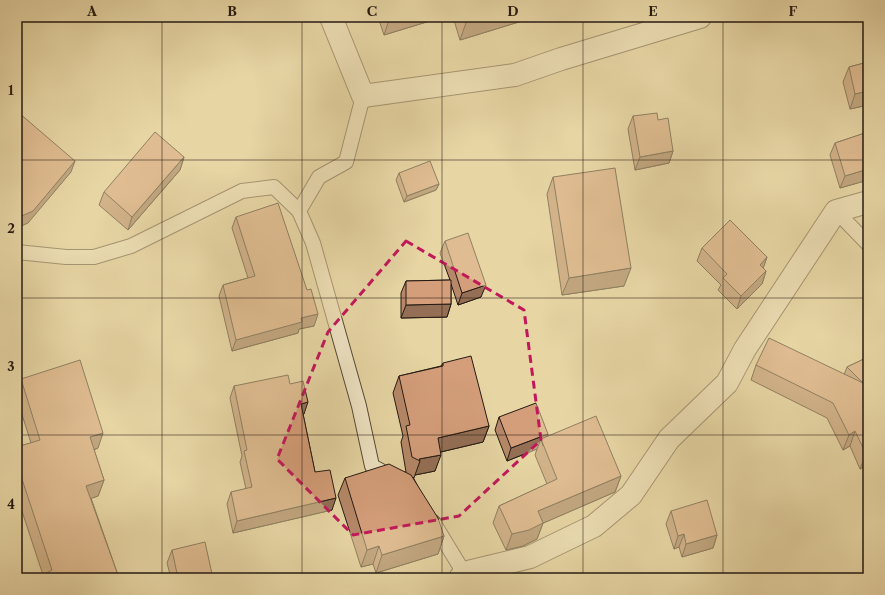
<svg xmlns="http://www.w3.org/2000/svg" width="885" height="595" font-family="'Libre Caslon Text',serif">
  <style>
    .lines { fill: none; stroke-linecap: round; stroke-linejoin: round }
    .lane-casing { stroke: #554936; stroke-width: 16 }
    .street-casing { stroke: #554936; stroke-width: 24 }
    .lane { stroke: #efe4c4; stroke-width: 14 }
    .street { stroke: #efe4c4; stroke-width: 22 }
    .wall { fill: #b68869; stroke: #241a12 }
    .shaded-wall { fill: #946f55; stroke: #241a12 }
    .building { fill: #d49e7a; stroke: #241a12 }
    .marked { fill: none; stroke: #c2185b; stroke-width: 3; stroke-dasharray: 8 5; stroke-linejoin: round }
    .grid { fill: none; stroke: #241a12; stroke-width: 1; stroke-opacity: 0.55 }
    .neatline { fill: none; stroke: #241a12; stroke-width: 1.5 }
    .grid-label { font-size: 13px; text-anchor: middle; font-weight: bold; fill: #241a12 }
  </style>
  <rect width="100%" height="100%" fill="#e7d5a4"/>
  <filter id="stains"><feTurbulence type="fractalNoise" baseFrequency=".005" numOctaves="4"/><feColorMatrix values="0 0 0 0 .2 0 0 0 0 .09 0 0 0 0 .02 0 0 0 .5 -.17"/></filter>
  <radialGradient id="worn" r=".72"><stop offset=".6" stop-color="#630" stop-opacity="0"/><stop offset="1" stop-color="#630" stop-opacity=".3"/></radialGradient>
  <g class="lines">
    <g class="lane-casing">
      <g id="lane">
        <path d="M363,96L346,162L319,177L299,211L313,243L359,406L372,466L392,477"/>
        <path d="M836,211L868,244"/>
        <path d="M17,252L66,257H94L131,246L242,191L274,187L299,211"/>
        <path d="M433,522L464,573"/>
      </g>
    </g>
    <g class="street-casing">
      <g id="street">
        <path d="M331,17L363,96L515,75L561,59L700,17"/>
        <path d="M460,578L464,573L530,557L594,526L631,495L669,439L727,383L745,349L836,211L868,202"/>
      </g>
    </g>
    <use href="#lane" class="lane"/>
    <use href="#street" class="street"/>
  </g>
  <g class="wall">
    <path d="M378,17H443L384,35Z"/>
    <path d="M453,17H535L460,40Z"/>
    <path d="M868,62V105L850,109L843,82L849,67Z"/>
    <path d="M633,116L658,120L673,151L669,163L635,170L628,129Z"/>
    <path d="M868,132V180L840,188L830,155L835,143Z"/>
    <path d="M184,157L180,170L128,230L99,205L104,192Z"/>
    <path d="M399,173L439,184L436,190L404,202L396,180Z"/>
    <path d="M553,177L624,286L562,295L547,194Z"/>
    <path d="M236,217L314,326L299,329L298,333L232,351L219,296L223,285L248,278L232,228Z"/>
    <path d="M445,241L481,297L458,305L451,284V304L447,317L401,318V293L406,281L450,280L440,253Z"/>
    <path d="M702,248L767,257L763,268L766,271L762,284L737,309L718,290L721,285L697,261Z"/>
    <path d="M868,357V465L860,469L850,446L843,450L827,418L751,380L756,365L844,375L847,367Z"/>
    <path d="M443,363L489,426L483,442L441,452L435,471L415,475L414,478L413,477L444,536L438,554L376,573L373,564L361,567L338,495L345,478L406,472L401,442L403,436L393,393L399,376L441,366Z"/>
    <path d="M21,379L98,448L94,450L104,480L98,496L91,498L119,578L43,575L17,496V447L31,443L17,399V391Z"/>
    <path d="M290,384L304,414H303L315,472L332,510L233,533L227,504L231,492L246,489L240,462L242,456L230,398L234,386Z"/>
    <path d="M499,417L548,434L547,436L621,476L615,492L543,523L537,539L523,546L506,550L493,523L499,506L547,484L535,455L537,449L507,461L495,430Z"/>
    <path d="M671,511L717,535L713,548L682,557L679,547L674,549L666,524Z"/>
    <path d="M172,550L211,578H171L167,563Z"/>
  </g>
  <g class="shaded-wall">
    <path d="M390,17H443L384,35Z"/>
    <path d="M468,17H535L460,40Z"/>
    <path d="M868,91V105L850,109L855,94Z"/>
    <path d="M673,151L669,163L635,170L640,157Z"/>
    <path d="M184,157L180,170L128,230L132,217Z"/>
    <path d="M75,161L71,172L28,223L17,228V218Z"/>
    <path d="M868,169V180L840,188L845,176Z"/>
    <path d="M439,184L436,190L404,202L407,196Z"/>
    <path d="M767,257L763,269L760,265Z"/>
    <path d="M631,268L624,286L562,295L569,278Z"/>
    <path d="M766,271L762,284L737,309L741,296Z"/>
    <path d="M486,285L481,297L458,305L462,293Z"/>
    <path d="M451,304L447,317L401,318L406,305Z"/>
    <path d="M318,314L314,326L299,329L298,333L232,351L236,340L301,318Z"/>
    <path d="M308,402L304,414L297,416L301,404Z"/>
    <path d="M489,426L483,442L432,454L438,438Z"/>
    <path d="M855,431L850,446L843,450L849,435Z"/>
    <path d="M103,433L98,448L84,453L90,437Z"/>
    <path d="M548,434L543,446L541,439L537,449L507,461L511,448Z"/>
    <path d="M868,453V465L860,469L866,454Z"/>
    <path d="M441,455L435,471L415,475L420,461L419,459Z"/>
    <path d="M621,476L615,492L532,528L538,511Z"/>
    <path d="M104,480L98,496L81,502L86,486Z"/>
    <path d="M336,498L332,510L233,533L237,521Z"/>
    <path d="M543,523L537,539L523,546L506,550L512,534Z"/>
    <path d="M684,534L679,547L674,549L678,536Z"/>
    <path d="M717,535L713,548L682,557L686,544Z"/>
    <path d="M444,536L438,554L376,573L382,555Z"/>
    <path d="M379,546L373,564L361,567L367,550Z"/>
    <path d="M212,574L211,578H194Z"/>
  </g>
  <g class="building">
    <path d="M868,62V91L855,94L849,67Z"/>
    <path d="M19,113L75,161L33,211L17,218V115Z"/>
    <path d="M657,113L658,120L668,118L673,151L640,157L633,116Z"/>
    <path d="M155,132L184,157L132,217L104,192Z"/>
    <path d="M868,132V169L845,176L835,143Z"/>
    <path d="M430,161L439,184L407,196L399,173Z"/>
    <path d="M615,168L631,268L569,278L553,177Z"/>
    <path d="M278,203L307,290L311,289L318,314L301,318L302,322L236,340L223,285L255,276L236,217Z"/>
    <path d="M730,220L767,257L760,265L766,271L741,296L723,278L727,274L702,248Z"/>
    <path d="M468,233L486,285L462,293L445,241Z"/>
    <path d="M451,280V304L406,305V281Z"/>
    <path d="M769,338L863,383L847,367L868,357V453L866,454L855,431L849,435L833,403L756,365Z"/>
    <path d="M471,356L489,426L438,438L441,455L419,459L420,461L412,457L406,426L410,425L399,376L443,366V363Z"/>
    <path d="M80,360L103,433L90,437L104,480L86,486L119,578H37L52,570L17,464V447L40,440L21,379Z"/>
    <path d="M288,375L290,384L303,381L308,402L301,404L315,472L330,470L336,498L237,521L231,492L252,487L244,451L247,450L234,386Z"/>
    <path d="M536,403L548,434L511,448L499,417Z"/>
    <path d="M596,416L621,476L538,511L543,523L529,530L512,534L499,506L557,479L541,439Z"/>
    <path d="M389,464L411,475L438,518L444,536L382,555L379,546L367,550L345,478Z"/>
    <path d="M707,500L717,535L686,544L684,534L678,536L671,511Z"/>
    <path d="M205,542L212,574L194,578H178L172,550Z"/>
  </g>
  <path d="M0 0H885V595H0ZM406,241L524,310L541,440L459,516L353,535L277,459L328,332Z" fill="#e7d5a4" fill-opacity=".55" fill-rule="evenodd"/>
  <path class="marked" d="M406,241L524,310L541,440L459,516L353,535L277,459L328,332Z"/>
  <path class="grid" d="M162,17V578M302,17V578M442,17V578M583,17V578M723,17V578M17,160H868M17,298H868M17,435H868"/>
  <rect width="885" height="595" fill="none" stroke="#e7d5a4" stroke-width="44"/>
  <rect x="22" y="22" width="841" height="551" class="neatline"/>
  <g class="grid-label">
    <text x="92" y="16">A</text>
    <text x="232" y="16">B</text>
    <text x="372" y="16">C</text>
    <text x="513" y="16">D</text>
    <text x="653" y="16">E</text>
    <text x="793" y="16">F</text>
    <text x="11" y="95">1</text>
    <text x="11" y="233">2</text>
    <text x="11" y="371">3</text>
    <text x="11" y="509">4</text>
  </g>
  <rect width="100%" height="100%" filter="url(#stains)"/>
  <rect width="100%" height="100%" fill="url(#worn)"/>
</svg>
